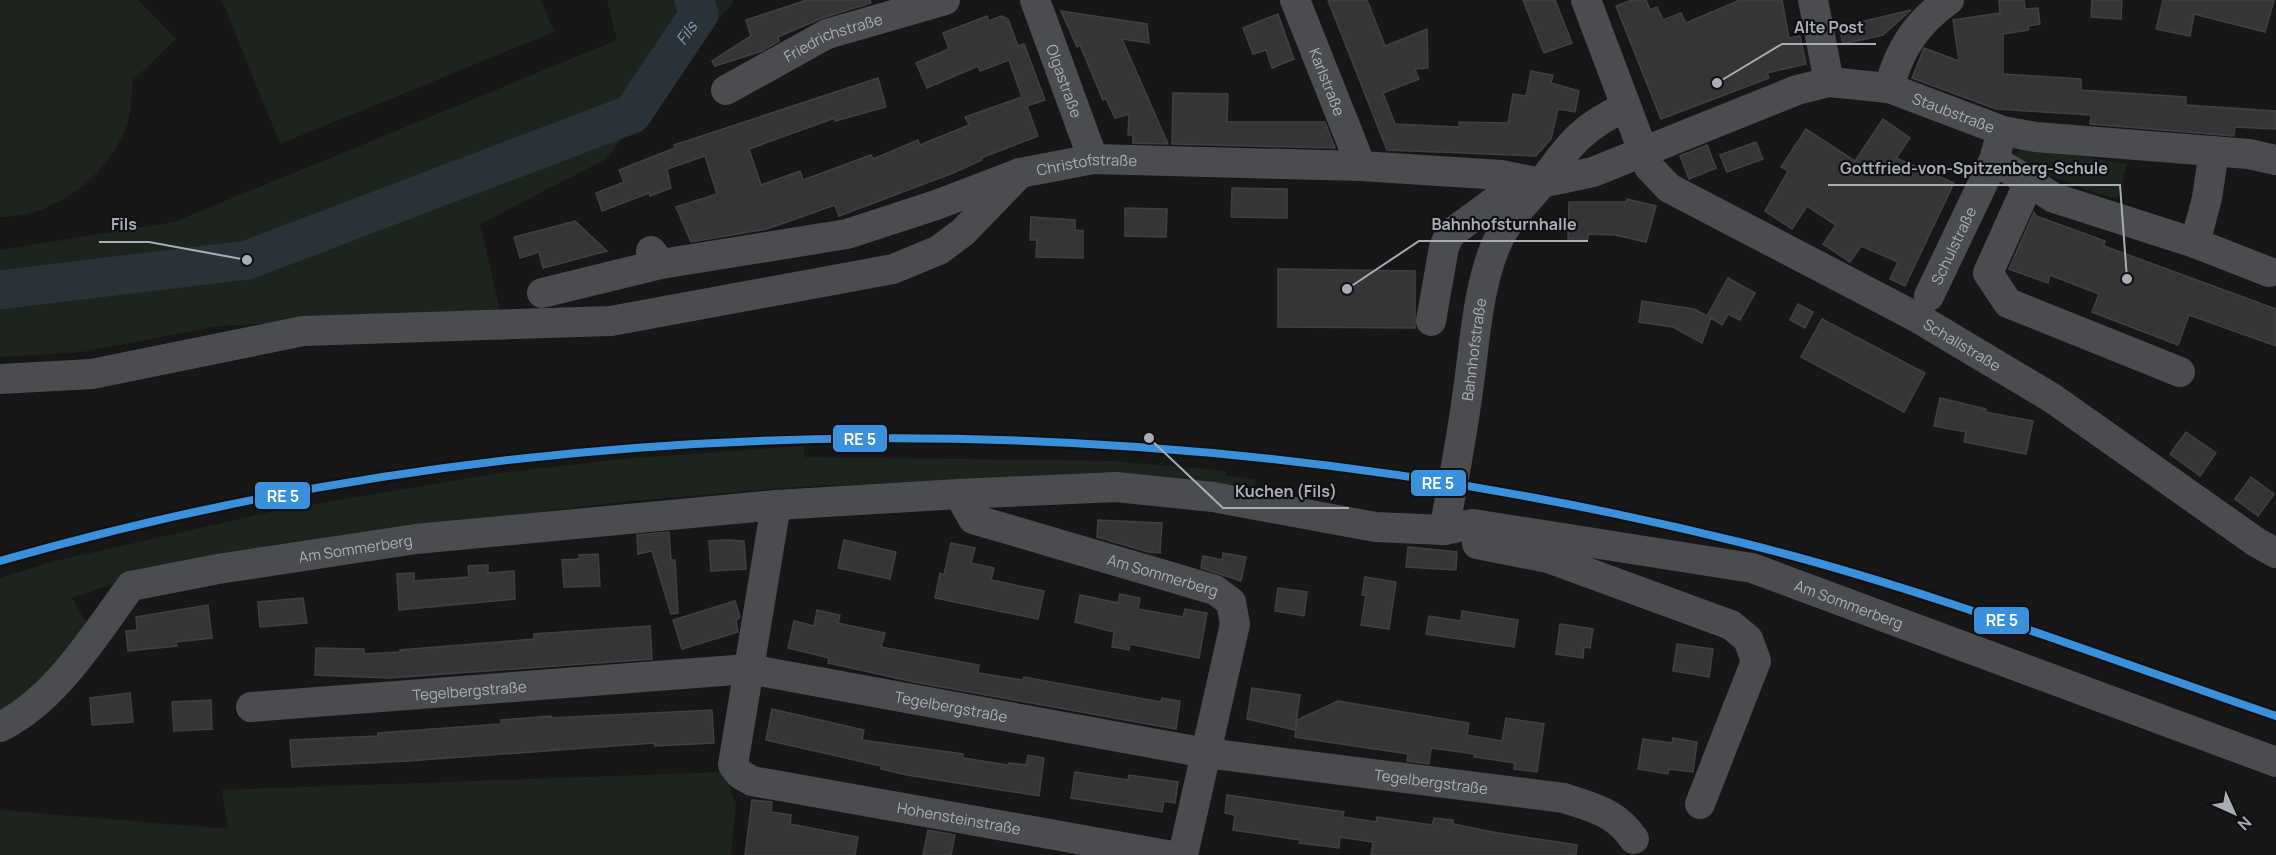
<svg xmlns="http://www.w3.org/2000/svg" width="2276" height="855" font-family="Manrope,sans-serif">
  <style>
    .green { fill: #1d241e }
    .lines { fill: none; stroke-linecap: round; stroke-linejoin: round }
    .river { stroke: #2a3239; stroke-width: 39 }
    .building { fill: #353536; stroke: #3f4043; stroke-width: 1.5 }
    .minor { stroke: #4b4c50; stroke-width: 30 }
    .rail-1-casing { stroke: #111113; stroke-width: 12 }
    .rail-1 { stroke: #3a90db; stroke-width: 8 }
    .labels { text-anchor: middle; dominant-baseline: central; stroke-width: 4.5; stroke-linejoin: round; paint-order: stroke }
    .street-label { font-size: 15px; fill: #a8adb8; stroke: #111113 }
    .water-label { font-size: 16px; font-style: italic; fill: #7f9bb3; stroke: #111113 }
    .leader { fill: none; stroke: #a8adb8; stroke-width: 2 }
    .callout-dot { fill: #a8adb8; stroke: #111113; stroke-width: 2 }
    .callout-label { font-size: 16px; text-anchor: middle; font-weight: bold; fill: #a8adb8; stroke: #111113; stroke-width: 4.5; stroke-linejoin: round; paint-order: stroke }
    .line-badge { stroke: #111113; stroke-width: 2 }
    .badge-label { font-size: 16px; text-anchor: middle; font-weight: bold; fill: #fff }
  </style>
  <rect width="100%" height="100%" fill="#171717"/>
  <g class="green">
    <path d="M0,0H138L176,39L133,80C131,92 132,106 129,117C115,171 56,218 0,217Z"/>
    <path d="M222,0H541L554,32L280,144Z"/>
    <path d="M607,0H733V2L606,159L480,224L500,310L219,326L82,352L0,357V250L174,222L617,40Z"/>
    <path d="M2019,146L2127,164L2117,199C2081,189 2049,176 2016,158Z"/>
    <path d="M804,446V457L1113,461L1226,471V476L1256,479L1254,488L1118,473L797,487L631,501L342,535L168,565L72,598L90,630L0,717V578L55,561L279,510L499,473L623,459Z"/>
    <path d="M723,772L736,804L731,855H0V810L228,829L222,790Z"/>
  </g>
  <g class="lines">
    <path class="river" id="s1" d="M0,290L247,260L632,114L699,14L694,0"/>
  </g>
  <g class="building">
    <path d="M807,0H870L871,3L822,18L778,37L779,41L762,51L715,66L712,61L751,36L746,20Z"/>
    <path d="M1328,0H1367L1385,46L1427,29L1428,68L1415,69L1419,79L1383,93L1395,124L1459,127V122L1508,123L1513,94L1526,96L1531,71L1553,75L1551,83L1579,91L1575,112L1558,109L1551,139L1536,156L1387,150Z"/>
    <path d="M1523,0H1555L1572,43L1544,53Z"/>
    <path d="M1632,0H1646L1650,10L1657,7L1663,20L1681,13L1686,23L1740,0H1782L1789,38L1800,36L1806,64L1767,73L1769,78L1661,119L1616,6Z"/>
    <path d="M1999,0H2024L2025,9L2038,8L2040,24L2028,26L2029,30L2003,34V74L2081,79V90L2186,97V105L2276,111V129L2235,127L2234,136L2090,124L2091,115L1996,109L1912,78L1924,48L1959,61L1953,20L2000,13Z"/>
    <path d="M2092,0H2122L2121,19L2091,17Z"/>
    <path d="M2163,0H2274L2265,32L2194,14L2190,36L2156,29Z"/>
    <path d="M1911,10L1883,35L1843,44L1839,27Z"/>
    <path d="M1061,11L1147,24L1149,43L1122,39L1168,144L1133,143V135H1128L1129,114L1115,118L1106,99L1103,100L1080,45L1077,47Z"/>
    <path d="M1278,14L1294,59L1272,68L1266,50L1253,54L1243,28Z"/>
    <path d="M987,16L989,21L1001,16L1008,19L1018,46L1024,44L1045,100L1027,106L1038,136L981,158L982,160L953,173L839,216L835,205L767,229L691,242L676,207L717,194L705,156L667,169L671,188L650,196L649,193L602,211L596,193L624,182L619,170L675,148L674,145L878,78L886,107L835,121V118L749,149L761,185L800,171L803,180L871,155L873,159L918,140L920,145L969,125L965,117L1022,97L1009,60L980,71L978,66L927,88L916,63L949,49L943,33Z"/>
    <path d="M1173,93L1228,94L1227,122H1325L1335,148L1172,144Z"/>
    <path d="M1883,119L1910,138L1896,158L1954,183L1905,286L1890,279L1898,262L1861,246L1850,262L1823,244L1836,225L1807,206L1792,229L1765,211L1788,171L1781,167L1806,129L1855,161Z"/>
    <path d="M1756,142L1763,159L1727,172L1720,155Z"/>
    <path d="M1707,145L1716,168L1689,179L1680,156Z"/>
    <path d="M1232,188L1287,189V218L1231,217Z"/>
    <path d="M1627,199L1656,206L1646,242L1615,235L1588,234V239H1568L1569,202H1626Z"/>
    <path d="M1125,208L1167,209L1166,237L1125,236Z"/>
    <path d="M2034,212L2036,216L2105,241L2104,246L2276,309V346L2189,315L2178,345L2092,312L2099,294L2050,275L2048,283L2009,269Z"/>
    <path d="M1031,217L1075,220V230L1083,231V258L1036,257L1037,240H1030Z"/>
    <path d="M575,221L607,251L543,268L539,252L520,258L514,237Z"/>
    <path d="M1278,269L1415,271V328L1278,327Z"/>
    <path d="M1728,278L1755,293L1740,320L1728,314L1722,325L1711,318L1702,343L1673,327L1639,322L1642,301L1694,309L1707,316Z"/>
    <path d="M1798,304L1813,312L1805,328L1790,320Z"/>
    <path d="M1822,319L1925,373L1904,412L1801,357Z"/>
    <path d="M1940,398L1986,409L1985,412L2033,421L2026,454L1964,442L1966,432L1934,426Z"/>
    <path d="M2186,432L2216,453L2200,476L2170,454Z"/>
    <path d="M2251,477L2274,494L2258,516L2235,499Z"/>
    <path d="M1098,520L1162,523L1160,553L1148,552L1097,537Z"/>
    <path d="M669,532L671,560H675L678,613L671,614L652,551L638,554L637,535Z"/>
    <path d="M727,540L744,541L746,569L711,571L709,541Z"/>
    <path d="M844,540L896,552L890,579L838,568Z"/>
    <path d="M951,543L975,548L971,563L994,568L991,580L1044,591L1038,619L935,598L940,573L944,575Z"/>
    <path d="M1408,547L1457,552L1456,570L1406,567Z"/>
    <path d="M1223,553L1246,557L1241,581L1201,568L1203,556L1222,560Z"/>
    <path d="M598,554L600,586L564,587L562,560L579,559V555Z"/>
    <path d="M488,565V573L514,571L515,599L399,610L397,574L414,573V581L469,577L468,566Z"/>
    <path d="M1365,577L1396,582L1389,629L1361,625L1366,595H1362Z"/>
    <path d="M1278,588L1307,592L1304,616L1275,611Z"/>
    <path d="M1120,594L1140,598L1138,609L1183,617L1185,609L1207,613L1199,658L1130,644L1129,650L1112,647L1114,632L1075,622L1080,595L1118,603Z"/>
    <path d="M303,598L307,623L260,627L258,602Z"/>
    <path d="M735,601L740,617L736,621L738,632L682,649L673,620Z"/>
    <path d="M208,605L212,638L176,642L177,646L128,651L126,631L137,630L136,617Z"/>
    <path d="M817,610L840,615L838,623L885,633L881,647L979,665L978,673L1023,680L1024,677L1161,702L1162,698L1180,701L1176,729L914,682L828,663L829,658L788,648L794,621L814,626Z"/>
    <path d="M1462,611L1518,620L1514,647L1426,634L1429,616L1461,621Z"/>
    <path d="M1560,624L1593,629L1590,648L1584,647L1583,658L1556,654Z"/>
    <path d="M650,626L652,659L389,678L315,675L316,648L364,649V654L400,652V650L534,639V634Z"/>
    <path d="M1677,644L1713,649L1709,677L1673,671Z"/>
    <path d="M1252,688L1300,695L1295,730L1247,719Z"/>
    <path d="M130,693L133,722L92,725L90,698Z"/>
    <path d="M211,700L212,729L174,731L172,702Z"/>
    <path d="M1338,701L1469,723L1467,735L1502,741L1506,718L1544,724L1537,772L1514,769L1515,763L1474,757L1475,754L1431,748L1429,764L1407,761L1408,754L1295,737L1297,720Z"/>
    <path d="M772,709L864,730L862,740L963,754V758L1008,765L1009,763L1026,765L1028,755L1044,758L1039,796L907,775L881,769V766L766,740Z"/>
    <path d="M712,710L714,743L655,746L654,743L407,761L292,767L290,740L378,736V733L501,724V720L551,716V718Z"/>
    <path d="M1673,738L1697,742L1693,772L1669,769L1668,774L1638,769L1643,739L1672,743Z"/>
    <path d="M1075,772L1128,780L1129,775L1178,782L1175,803L1164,801L1162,812L1071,798Z"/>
    <path d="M1227,795L1344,812L1343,817L1376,822L1377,817L1432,825L1434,818L1453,820V824L1498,833L1577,845L1576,855H1371L1373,842L1340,837L1339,848L1299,843L1300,840L1233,830L1235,815L1225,813Z"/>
    <path d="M752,800L772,802L771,812L791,815L790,824L858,837L855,855H745Z"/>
    <path d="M928,830L955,835L951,855H923Z"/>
  </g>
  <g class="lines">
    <g class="minor">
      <path id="s2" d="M1035,0L1093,159"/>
      <path id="s3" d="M1295,0L1361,166"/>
      <path id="s4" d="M1586,0L1649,167L1669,188L1918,318L2052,398L2256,542L2276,553"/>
      <path d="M1813,0L1829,82"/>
      <path d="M1889,88C1899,50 1916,23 1949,0"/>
      <path id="s5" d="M726,90L827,34L945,0"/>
      <path d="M1994,160L2054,198L2195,243L2269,272"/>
      <path d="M2029,182L1988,273L2008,303L2180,372"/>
      <path d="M2195,243L2207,198L2214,151"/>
      <path id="s6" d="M651,251L661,264L847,234L936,205L1020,173L1093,159L1361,166L1501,175L1541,183"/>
      <path d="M542,293L661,264"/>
      <path id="s7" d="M1929,296L1994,160L1999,142"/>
      <path id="s8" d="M1431,321L1444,247L1450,234L1495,201L1541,183L1593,172L1797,90L1829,82L1889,88L2003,131L2036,137L2249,154L2276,160"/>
      <path d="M0,379L92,374L303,331L611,321L893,269L939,250L963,232L1020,173"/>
      <path id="s9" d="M959,494L1116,487L1213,497L1375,527L1444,530L1473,524L1752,568L2276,762"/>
      <path id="s10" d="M776,505L959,494L973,519L1215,590L1231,602L1235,624L1183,855"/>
      <path id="s11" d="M1444,530C1453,484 1462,437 1468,390C1475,343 1477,292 1495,247C1506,219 1526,204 1543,181C1569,145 1584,125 1626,107"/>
      <path d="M1477,544L1548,558L1731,625L1748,639L1756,661L1700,804"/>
      <path id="s12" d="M251,707L748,669L1206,753L1564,798C1594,808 1615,812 1634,839"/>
      <path id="s13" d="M0,727C57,699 94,635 131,586L218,569L416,539L776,505L733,765L740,774L752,781L1167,855"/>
    </g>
    <g class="rail-1-casing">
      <path id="rail-1" d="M0,561C565,399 1174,402 1743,543C1924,588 2100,656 2276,716"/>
    </g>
    <use href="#rail-1" class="rail-1"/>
  </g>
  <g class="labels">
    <g class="street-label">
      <text stroke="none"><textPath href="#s5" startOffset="120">Friedrichstraße</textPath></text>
      <text stroke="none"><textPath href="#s2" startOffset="86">Olgastraße</textPath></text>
      <text stroke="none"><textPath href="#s3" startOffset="88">Karlstraße</textPath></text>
      <text stroke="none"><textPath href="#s8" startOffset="630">Staubstraße</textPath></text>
      <text stroke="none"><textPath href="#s6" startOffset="456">Christofstraße</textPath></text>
      <text stroke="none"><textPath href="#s7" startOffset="56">Schulstraße</textPath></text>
      <text stroke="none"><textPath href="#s4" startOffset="540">Schallstraße</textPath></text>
      <text stroke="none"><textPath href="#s11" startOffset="183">Bahnhofstraße</textPath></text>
      <text stroke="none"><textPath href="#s13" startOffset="422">Am Sommerberg</textPath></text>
      <text stroke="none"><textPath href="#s10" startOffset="410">Am Sommerberg</textPath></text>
      <text stroke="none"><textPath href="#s9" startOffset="904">Am Sommerberg</textPath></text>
      <text stroke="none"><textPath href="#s12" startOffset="219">Tegelbergstraße</textPath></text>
      <text stroke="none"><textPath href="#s12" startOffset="705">Tegelbergstraße</textPath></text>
      <text stroke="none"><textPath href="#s12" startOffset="1191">Tegelbergstraße</textPath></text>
      <text stroke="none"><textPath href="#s13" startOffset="1344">Hohensteinstraße</textPath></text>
    </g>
    <g class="water-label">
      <text stroke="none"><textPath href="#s1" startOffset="758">Fils</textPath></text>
    </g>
  </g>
  <path class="leader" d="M1717 83L1782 44H1876M2127 279L2120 185H1828M1347 289L1419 241H1588M247 260L149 242H99M1149 438L1223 508H1349"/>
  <g class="callout-dot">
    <circle cx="1717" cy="83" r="6"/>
    <circle cx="2127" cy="279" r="6"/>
    <circle cx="1347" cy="289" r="6"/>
    <circle cx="247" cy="260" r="6"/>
    <circle cx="1149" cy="438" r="6"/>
  </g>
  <g class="callout-label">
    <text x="1829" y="33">Alte Post</text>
    <text x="1974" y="174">Gottfried-von-Spitzenberg-Schule</text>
    <text x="1504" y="230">Bahnhofsturnhalle</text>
    <text x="124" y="230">Fils</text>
    <text x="1286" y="497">Kuchen (Fils)</text>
  </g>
  <g class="line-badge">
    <rect x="832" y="424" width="56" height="29" rx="6" fill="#3a90db"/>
    <rect x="1410" y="469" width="57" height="28" rx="6" fill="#3a90db"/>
    <rect x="254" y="481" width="57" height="29" rx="6" fill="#3a90db"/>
    <rect x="1973" y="606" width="57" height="29" rx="6" fill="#3a90db"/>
  </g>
  <g class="badge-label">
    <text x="860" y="445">RE 5</text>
    <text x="1438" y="489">RE 5</text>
    <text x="283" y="502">RE 5</text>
    <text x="2002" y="626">RE 5</text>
  </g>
  <g transform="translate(2234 813) rotate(135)" stroke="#111113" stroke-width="4.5" paint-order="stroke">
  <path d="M0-4.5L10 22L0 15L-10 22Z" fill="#a8adb8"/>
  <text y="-9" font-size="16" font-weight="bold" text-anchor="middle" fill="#a8adb8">N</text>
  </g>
</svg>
